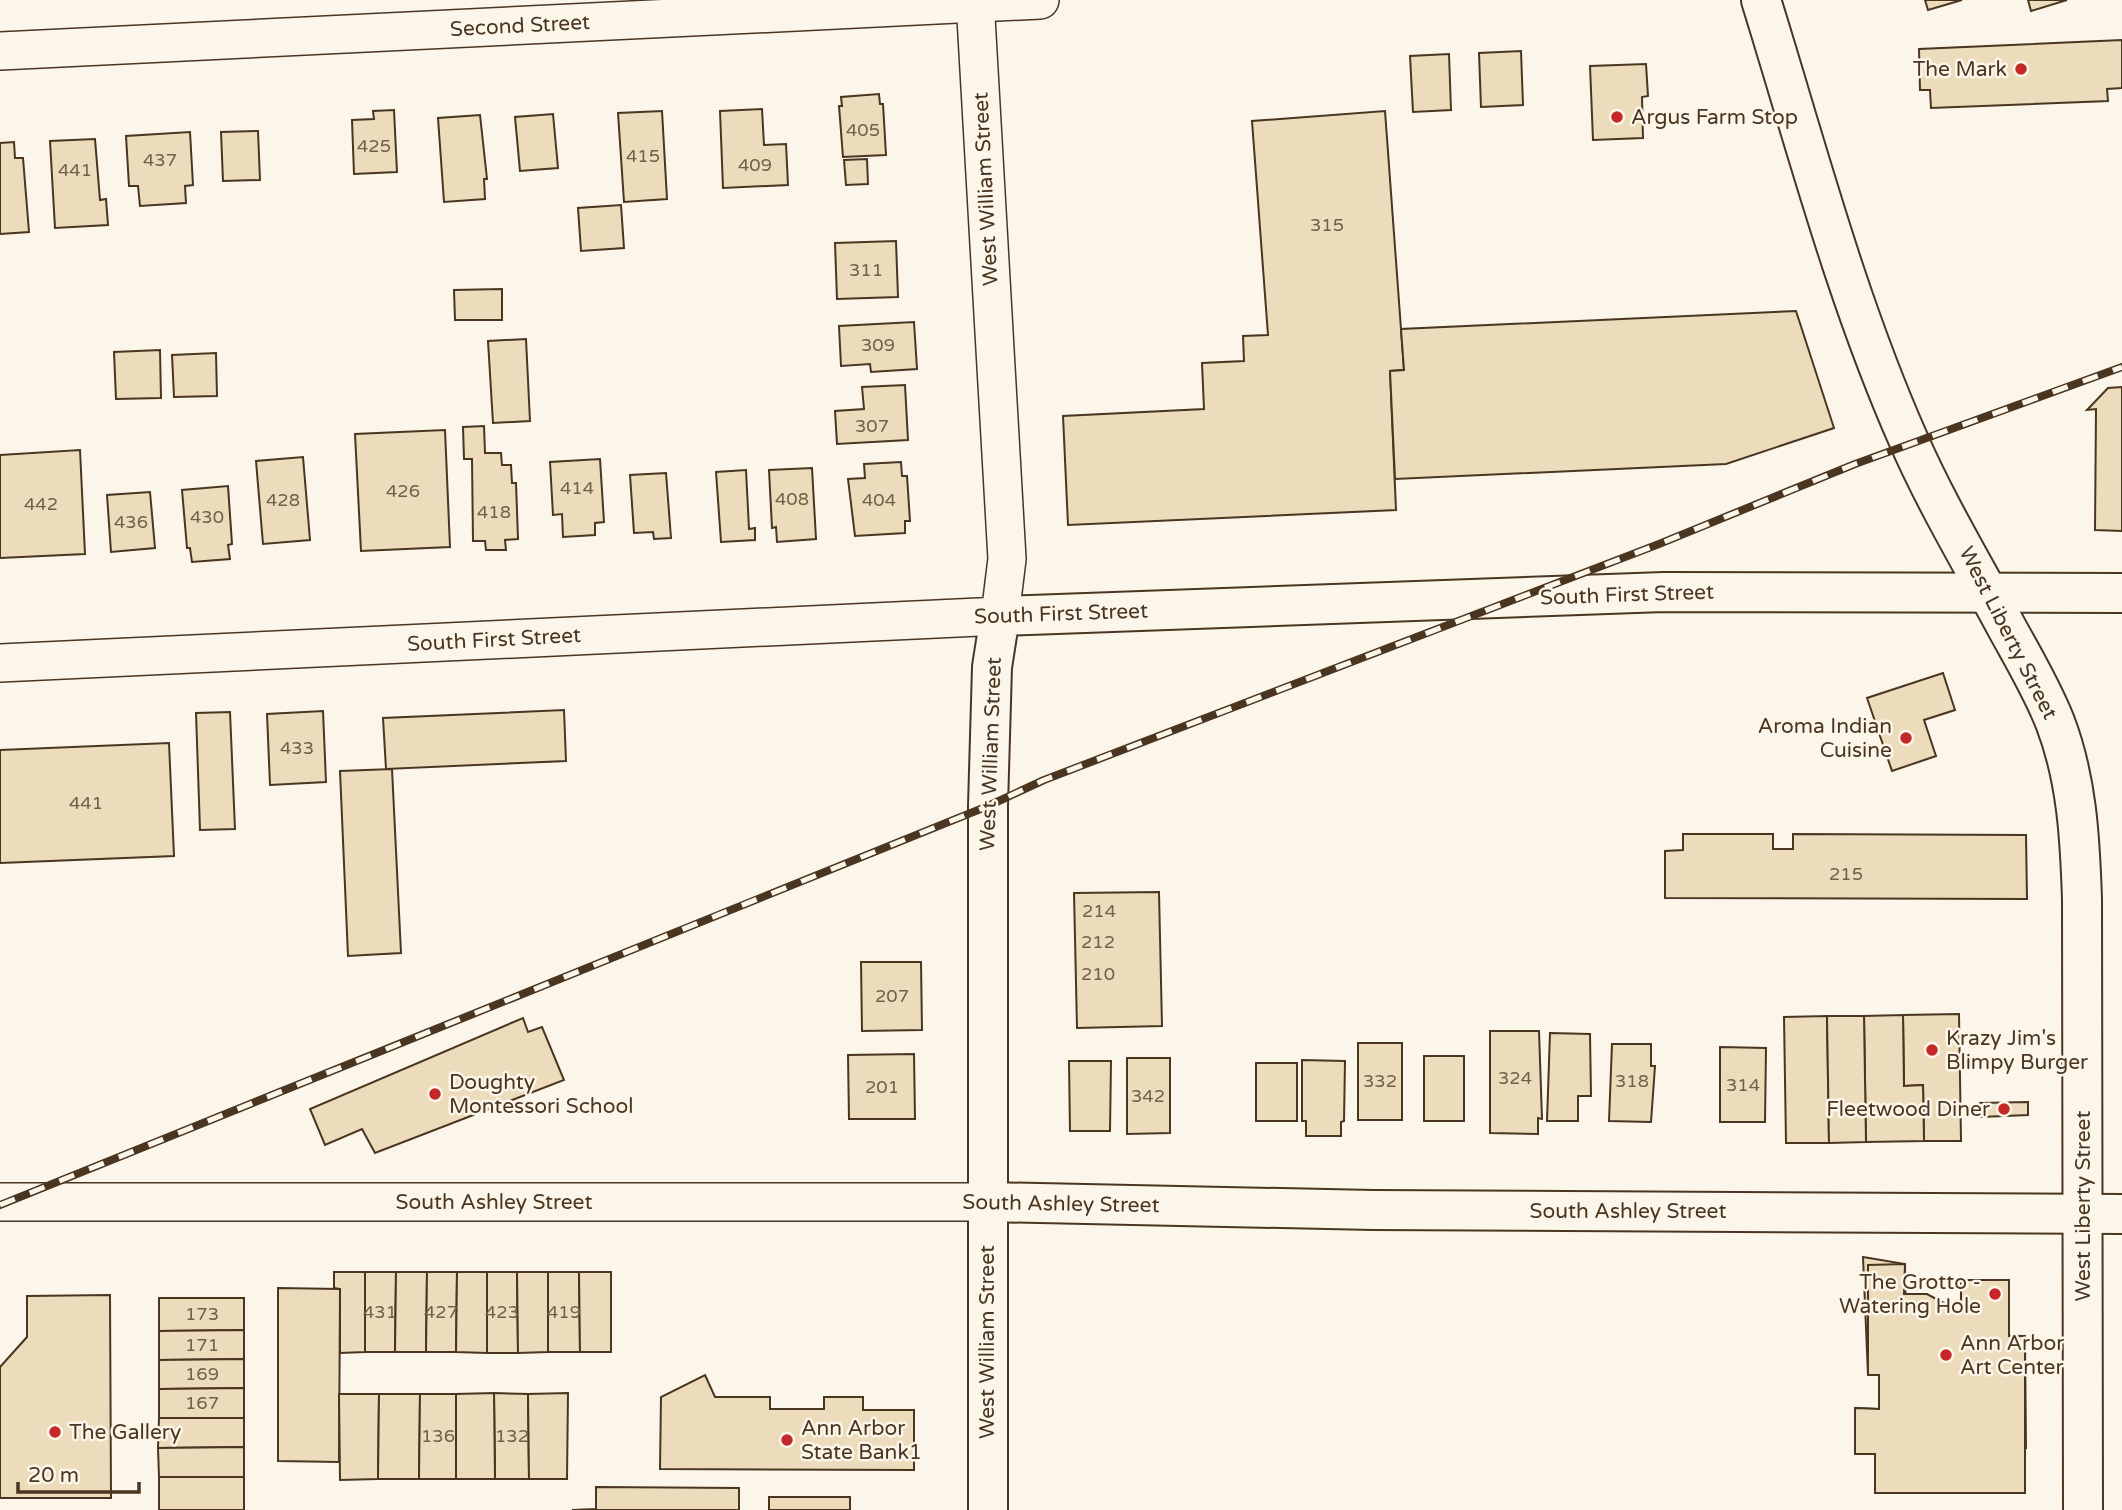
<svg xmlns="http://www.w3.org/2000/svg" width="2122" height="1510" font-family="'Varela Round',sans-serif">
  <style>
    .building { fill: #ecdcbc; stroke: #4a3520; stroke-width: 2 }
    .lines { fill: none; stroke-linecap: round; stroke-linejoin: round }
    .street-casing { stroke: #4a3520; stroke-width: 40 }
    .secondary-casing { stroke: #4a3520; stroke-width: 42 }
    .street { stroke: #fbf6e9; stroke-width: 37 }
    .secondary { stroke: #fbf6e9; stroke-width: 38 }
    .rail-casing { stroke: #4a3520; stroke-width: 8 }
    .rail { stroke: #fbf6e9; stroke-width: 5; stroke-dasharray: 16; stroke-linecap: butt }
    .poi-dot { fill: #c62828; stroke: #fbf6e9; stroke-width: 2.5 }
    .labels { text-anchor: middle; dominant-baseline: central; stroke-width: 5; stroke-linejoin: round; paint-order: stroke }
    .number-label { font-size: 18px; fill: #725f47 }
    .street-label { font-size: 21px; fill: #4a3520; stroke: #fbf6e9 }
    .poi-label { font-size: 21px; fill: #4a3520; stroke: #fbf6e9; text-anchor: start }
  </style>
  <rect width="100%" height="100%" fill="#fbf6e9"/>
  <g class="building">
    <path d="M1925,0H1962L1928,10Z"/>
    <path d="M2028,0H2067L2031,11Z"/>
    <path d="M2122,40V88L2107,89L2108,101L1931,108L1930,90H1920L1919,49Z"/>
    <path d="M1521,51L1523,105L1481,107L1479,53Z"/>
    <path d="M1449,54L1451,110L1413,112L1410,56Z"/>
    <path d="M1646,64L1648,96L1642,97L1643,138L1593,140L1590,66Z"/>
    <path d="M879,94L880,104H883L886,155L843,157L839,106H842L841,97Z"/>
    <path d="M762,109L764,145L786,144L788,185L723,188L720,111Z"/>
    <path d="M394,110L397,172L354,174L352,120L374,119L373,111Z"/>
    <path d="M662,111L667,199L624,202L618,113Z"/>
    <path d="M1385,111L1404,370L1390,371L1396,510L1068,525L1063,416L1204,409L1202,363L1244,361L1243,336L1268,335L1252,121Z"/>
    <path d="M553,114L558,168L520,171L515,117Z"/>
    <path d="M480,115L487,179H484L485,199L444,202L438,118Z"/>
    <path d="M258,131L260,180L223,181L221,132Z"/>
    <path d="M190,132L193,185L185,186L186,203L140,206L138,186H129L126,136Z"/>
    <path d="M95,139L100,200L106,199L108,225L55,228L50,141Z"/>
    <path d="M14,142L15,158H23L29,232L0,234V143Z"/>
    <path d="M867,159L868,184L846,185L844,160Z"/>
    <path d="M621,205L624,248L581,251L578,208Z"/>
    <path d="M896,241L898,297L837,299L835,243Z"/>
    <path d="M502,289V320H455L454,290Z"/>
    <path d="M1796,311L1834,428L1726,464L1395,479L1390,371L1404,370L1401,329Z"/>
    <path d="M914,322L917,369L871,372L870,364L841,366L839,326Z"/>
    <path d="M526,339L530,421L493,423L488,341Z"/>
    <path d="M160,350L161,398L116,399L114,352Z"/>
    <path d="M216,353L217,396L174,397L172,355Z"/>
    <path d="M905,385L908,440L837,444L835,411L864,409L862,387Z"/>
    <path d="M2122,387V531L2095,530L2096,409L2087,410L2108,388Z"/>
    <path d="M484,426L485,453H501L502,465H511L512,483H516L518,539L505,540L506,550H486L485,541H473L472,459H464L463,427Z"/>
    <path d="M445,430L450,547L361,551L355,434Z"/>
    <path d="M80,450L85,554L0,558V455Z"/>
    <path d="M303,457L310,540L263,544L256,461Z"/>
    <path d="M600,459L604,522L595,523V535L563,537L562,514L553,515L550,462Z"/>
    <path d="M901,462L902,476H907L910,521H905V533L855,536L848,479L865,478L864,464Z"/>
    <path d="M812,468L816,539L777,542L776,527L772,528L769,470Z"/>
    <path d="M746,470L749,529L755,528V540L721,542L716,472Z"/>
    <path d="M666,473L671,538L654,539L653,532L634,533L630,475Z"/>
    <path d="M228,486L232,544L228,545L230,559L192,562L190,548H187L182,490Z"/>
    <path d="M150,492L155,548L111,552L107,495Z"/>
    <path d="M1943,673L1955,710L1924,720L1936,756L1892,771L1867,698Z"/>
    <path d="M564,710L566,761L386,769L383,718Z"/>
    <path d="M323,711L326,782L270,785L267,714Z"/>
    <path d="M230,712L235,829L200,830L196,713Z"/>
    <path d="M169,743L174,856L0,863V750Z"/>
    <path d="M392,769L401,953L348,956L340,771Z"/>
    <path d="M1683,834H1773V849H1793V834L2026,835L2027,899L1665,898V851L1683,850Z"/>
    <path d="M1159,892L1162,1026L1077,1028L1074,893Z"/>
    <path d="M861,962H921L922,1030L862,1031Z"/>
    <path d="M1959,1014L1961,1141H1924L1923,1085L1904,1086L1903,1015Z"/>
    <path d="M1903,1015L1904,1086L1923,1085L1924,1141L1866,1142L1864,1016Z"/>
    <path d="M1827,1016L1829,1143H1786L1784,1017Z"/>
    <path d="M1827,1016H1864L1866,1142L1829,1143Z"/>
    <path d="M523,1018L528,1032L542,1027L564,1080L375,1153L362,1129L325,1145L310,1109Z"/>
    <path d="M1490,1031H1539L1542,1119L1538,1118V1134L1490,1133Z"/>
    <path d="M1550,1033L1590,1034L1591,1096H1578V1121H1547Z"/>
    <rect x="1358" y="1043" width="44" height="77"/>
    <path d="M1612,1044H1651V1066H1655L1651,1122L1609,1121Z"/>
    <path d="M1720,1047L1766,1048L1765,1122H1720Z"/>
    <path d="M914,1054L915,1119H849L848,1055Z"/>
    <rect x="1424" y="1056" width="40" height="65"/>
    <path d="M1127,1058H1170V1133L1127,1134Z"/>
    <path d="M1302,1060L1345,1061L1344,1121L1341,1122V1136H1306V1121H1302Z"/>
    <path d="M1069,1061H1111L1110,1131H1070Z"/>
    <rect x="1256" y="1063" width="41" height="58"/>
    <path d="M2028,1102V1115L1981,1117L1980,1103Z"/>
    <path d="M1863,1257L1905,1264L1906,1335L2025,1336L2026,1448L1855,1454V1408L1879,1409V1375H1868Z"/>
    <path d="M1905,1264L1904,1294H1927L1961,1312V1280H2009V1336H2025V1493H1875V1454H1855V1408L1879,1409V1375H1868V1265Z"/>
    <path d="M334,1272H365V1352L340,1353V1289L334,1288Z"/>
    <path d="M365,1272H396L395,1352H365Z"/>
    <path d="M396,1272H427L426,1352H395Z"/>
    <path d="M427,1272H457L456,1352H426Z"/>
    <path d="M457,1272H487V1353L456,1352Z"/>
    <path d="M487,1272H517L518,1353H487Z"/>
    <path d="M517,1272H548V1352L518,1353Z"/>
    <path d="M548,1272H579L580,1352H548Z"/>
    <path d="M579,1272H611V1352H580Z"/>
    <path d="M278,1288L340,1289L339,1462L278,1461Z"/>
    <path d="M110,1295L111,1498H0V1367L27,1337V1296Z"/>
    <path d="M159,1298H244V1330L159,1331Z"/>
    <path d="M244,1330V1359L159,1360V1331Z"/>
    <path d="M244,1359V1388L159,1389V1360Z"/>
    <path d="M705,1375L715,1397H770V1409H824V1397H863V1410H914V1470L660,1469L661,1397Z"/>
    <path d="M244,1388V1418H159V1389Z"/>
    <path d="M494,1393L528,1394L529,1479H495Z"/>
    <path d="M494,1393L495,1479H456V1394Z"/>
    <path d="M568,1393L567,1479H529L528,1394Z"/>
    <path d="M339,1394H379L378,1479L340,1480Z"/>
    <path d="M379,1394H420L419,1479H378Z"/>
    <path d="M420,1394H456V1479H419Z"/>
    <path d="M159,1418H244V1447L158,1448Z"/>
    <path d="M244,1447V1477H159L158,1448Z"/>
    <rect x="159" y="1477" width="85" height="33"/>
    <path d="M596,1487L739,1488V1510H572L596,1509Z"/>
    <rect x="769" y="1497" width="81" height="13"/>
  </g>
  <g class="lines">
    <g class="street-casing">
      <g id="street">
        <path d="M0,51L1040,0"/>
        <path d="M0,663L1000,616L1007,559L975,0"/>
        <path d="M0,1202H987"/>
      </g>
    </g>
    <g class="secondary-casing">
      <g id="secondary">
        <path d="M1761,0C1807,148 1846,299 1909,441C1937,505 1974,566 2007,628C2024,659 2042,689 2055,722C2077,779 2080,839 2082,899L2083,1510"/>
        <path d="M987,1202L1373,1210L2122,1214"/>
        <path d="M988,1510V806L992,667L1000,616L1664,592L2122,593"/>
      </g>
    </g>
    <use href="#street" class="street"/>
    <use href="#secondary" class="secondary"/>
    <g class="rail-casing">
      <path id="rail" d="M0,1205L988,806L1044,780L1659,544L1855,464L2122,367"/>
    </g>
    <use href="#rail" class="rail"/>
  </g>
  <g class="poi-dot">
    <circle cx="2021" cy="69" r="7"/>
    <circle cx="1617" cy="117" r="7"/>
    <circle cx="1906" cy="738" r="7"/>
    <circle cx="1932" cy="1050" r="7"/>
    <circle cx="435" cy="1094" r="7"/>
    <circle cx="2004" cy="1109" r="7"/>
    <circle cx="1995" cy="1294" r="7"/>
    <circle cx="1946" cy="1355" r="7"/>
    <circle cx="55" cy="1432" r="7"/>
    <circle cx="787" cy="1440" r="7"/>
  </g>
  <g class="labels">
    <g class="number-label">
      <text x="863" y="130">405</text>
      <text x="374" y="146">425</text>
      <text x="643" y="156">415</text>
      <text x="160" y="160">437</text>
      <text x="755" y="165">409</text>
      <text x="75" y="170">441</text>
      <text x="1327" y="225">315</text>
      <text x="866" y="270">311</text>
      <text x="878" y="345">309</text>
      <text x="872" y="426">307</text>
      <text x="577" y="488">414</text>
      <text x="403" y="491">426</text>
      <text x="792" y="499">408</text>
      <text x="283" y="500">428</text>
      <text x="879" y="500">404</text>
      <text x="41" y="504">442</text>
      <text x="494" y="512">418</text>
      <text x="207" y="517">430</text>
      <text x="131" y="522">436</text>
      <text x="297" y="748">433</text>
      <text x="86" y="803">441</text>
      <text x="1846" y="874">215</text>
      <text x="1099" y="911">214</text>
      <text x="1098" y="942">212</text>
      <text x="1098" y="974">210</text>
      <text x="892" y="996">207</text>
      <text x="1515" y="1078">324</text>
      <text x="1380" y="1081">332</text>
      <text x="1632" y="1081">318</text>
      <text x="1743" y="1085">314</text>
      <text x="882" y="1087">201</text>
      <text x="1148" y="1096">342</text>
      <text x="380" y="1312">431</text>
      <text x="441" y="1312">427</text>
      <text x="502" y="1312">423</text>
      <text x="564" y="1312">419</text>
      <text x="202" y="1314">173</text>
      <text x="202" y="1345">171</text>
      <text x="202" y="1374">169</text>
      <text x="202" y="1403">167</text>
      <text x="438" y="1436">136</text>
      <text x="512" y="1436">132</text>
    </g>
    <g class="street-label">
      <text transform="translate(520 26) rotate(-3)">Second Street</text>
      <text transform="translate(986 189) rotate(-93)">West William Street</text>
      <text transform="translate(1627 595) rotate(-2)">South First Street</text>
      <text transform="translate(1061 614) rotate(-2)">South First Street</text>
      <text transform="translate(2008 633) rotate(63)">West Liberty Street</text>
      <text transform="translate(494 640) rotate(-3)">South First Street</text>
      <text transform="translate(991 754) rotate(-88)">West William Street</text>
      <text x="494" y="1202">South Ashley Street</text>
      <text transform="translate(1061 1204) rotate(1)">South Ashley Street</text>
      <text transform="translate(2083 1206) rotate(-90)">West Liberty Street</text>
      <text x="1628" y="1211">South Ashley Street</text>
      <text transform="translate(987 1342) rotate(-90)">West William Street</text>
    </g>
    <g class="poi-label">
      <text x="2007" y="69" text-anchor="end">The Mark</text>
      <text x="1631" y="117">Argus Farm Stop</text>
      <text x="1892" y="726" text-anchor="end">Aroma Indian<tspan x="1892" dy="24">Cuisine</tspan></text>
      <text x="1946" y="1038">Krazy Jim's<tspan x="1946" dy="24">Blimpy Burger</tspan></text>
      <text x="449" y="1082">Doughty<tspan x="449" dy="24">Montessori School</tspan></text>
      <text x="1990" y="1109" text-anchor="end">Fleetwood Diner</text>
      <text x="1981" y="1282" text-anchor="end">The Grotto -<tspan x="1981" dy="24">Watering Hole</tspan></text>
      <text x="1960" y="1343">Ann Arbor<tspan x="1960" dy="24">Art Center</tspan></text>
      <text x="801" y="1428">Ann Arbor<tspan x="801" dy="24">State Bank1</tspan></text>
      <text x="69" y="1432">The Gallery</text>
    </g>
  </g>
  <path d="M18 1482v10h121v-10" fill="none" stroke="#4a3520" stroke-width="3.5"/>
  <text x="28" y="1482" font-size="21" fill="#4a3520" stroke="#fbf6e9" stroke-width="5" paint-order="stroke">20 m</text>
</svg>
